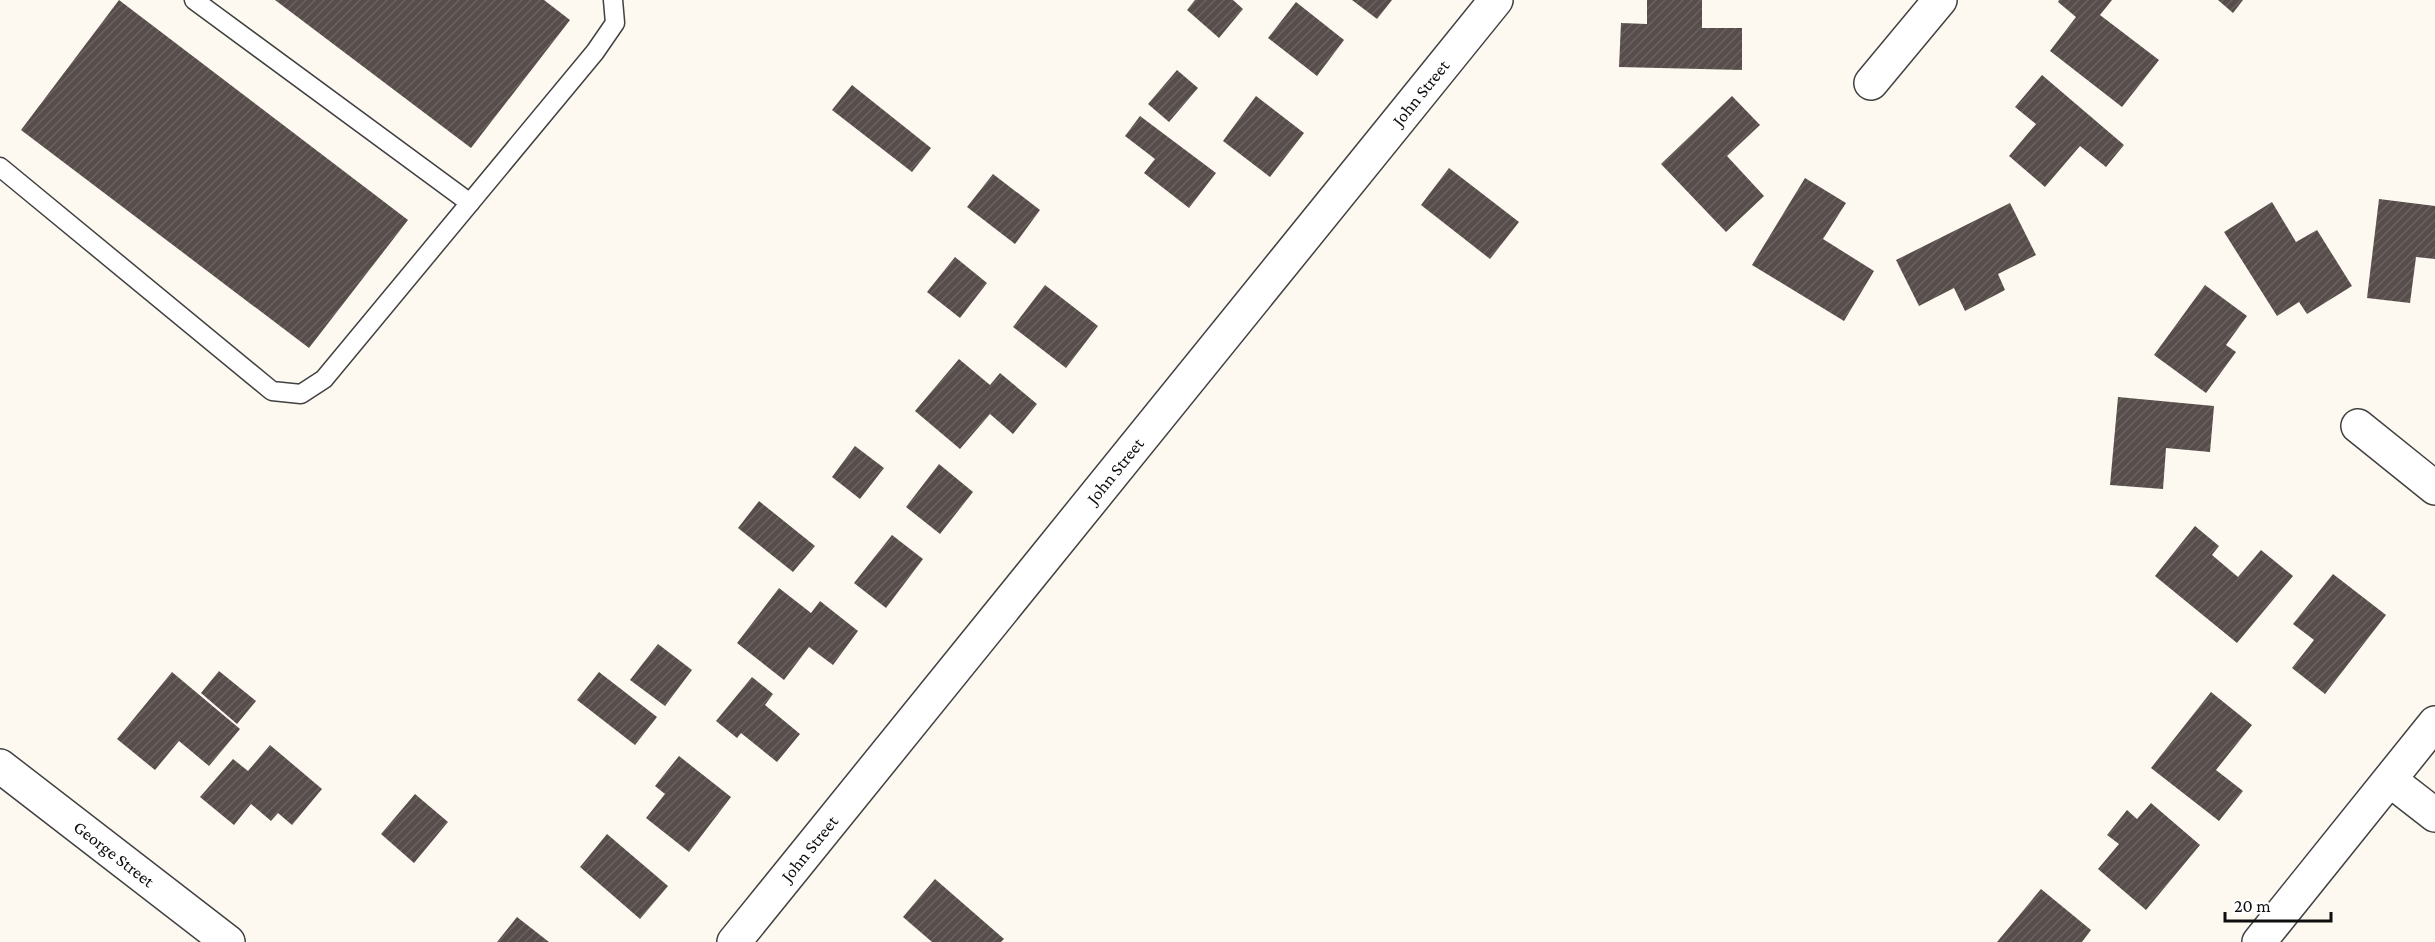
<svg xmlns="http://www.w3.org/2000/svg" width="2435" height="942" font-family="'Crimson Pro',serif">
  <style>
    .building { fill: url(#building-hatch) }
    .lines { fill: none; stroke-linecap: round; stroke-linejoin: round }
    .service-casing { stroke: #414141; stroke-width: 21 }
    .minor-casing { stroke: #414141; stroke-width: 36 }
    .tertiary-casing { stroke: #414141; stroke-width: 36 }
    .service { stroke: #fff; stroke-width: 18 }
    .minor { stroke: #fff; stroke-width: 33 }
    .tertiary { stroke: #fff; stroke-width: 33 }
    .labels { text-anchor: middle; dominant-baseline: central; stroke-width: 6; stroke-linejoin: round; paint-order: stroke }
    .street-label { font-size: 18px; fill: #0e0e0e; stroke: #fff }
  </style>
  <defs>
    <pattern id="building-hatch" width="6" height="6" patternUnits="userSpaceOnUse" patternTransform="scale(1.5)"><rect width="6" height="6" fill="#574d4b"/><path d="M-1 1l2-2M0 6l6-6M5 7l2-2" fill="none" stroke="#6a6261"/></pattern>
  </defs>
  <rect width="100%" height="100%" fill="#fef9f0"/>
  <g class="building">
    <path d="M119,0L408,220L309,348L21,130Z"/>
    <path d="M275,0H544L570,20L471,148Z"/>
    <path d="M1195,0H1233L1243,9L1219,38L1187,10Z"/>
    <path d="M1352,0H1392L1377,19Z"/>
    <path d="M1647,0H1702V28H1742V70L1619,67L1621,23L1647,24Z"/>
    <path d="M2059,0H2112L2100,15L2159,60L2122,107L2050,51L2076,17L2058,2Z"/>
    <path d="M2218,0H2243L2233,13Z"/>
    <path d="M1296,2L1344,40L1317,76L1268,38Z"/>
    <path d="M1177,70L1198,88L1169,122L1148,104Z"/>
    <path d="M2042,75L2124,145L2106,167L2080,146L2045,187L2009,156L2036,124L2015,107Z"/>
    <path d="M852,85L931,148L912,172L832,110Z"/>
    <path d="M1256,96L1304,133L1270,177L1223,141Z"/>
    <path d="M1732,96L1760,125L1727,156L1764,196L1726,232L1661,164Z"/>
    <path d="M1140,116L1216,173L1189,208L1144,173L1155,159L1125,136Z"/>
    <path d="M1449,168L1519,222L1490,259L1421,205Z"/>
    <path d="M993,174L1040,210L1015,244L967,207Z"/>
    <path d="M1805,178L1846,203L1823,239L1874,271L1844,321L1752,265Z"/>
    <path d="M2379,199L2435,206V259L2416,257L2410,303L2367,298Z"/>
    <path d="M2272,202L2296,242L2317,230L2352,286L2307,314L2299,302L2277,316L2224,232Z"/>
    <path d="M2010,203L2036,255L1998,274L2005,290L1965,311L1954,288L1919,306L1896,260Z"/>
    <path d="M955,257L987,283L960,318L927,292Z"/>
    <path d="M1045,285L1098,326L1066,368L1013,327Z"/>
    <path d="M2205,285L2247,316L2226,345L2236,352L2206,393L2154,355Z"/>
    <path d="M959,359L990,385L1000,373L1037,404L1013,434L990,414L960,449L915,411Z"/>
    <path d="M2118,397L2214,406L2210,452L2166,448L2163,489L2110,485Z"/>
    <path d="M855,446L884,468L860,499L832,477Z"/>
    <path d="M939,464L973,492L940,534L906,507Z"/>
    <path d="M759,501L815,546L793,572L738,528Z"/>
    <path d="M2195,526L2219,546L2212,555L2238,577L2261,550L2293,576L2237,643L2155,576Z"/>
    <path d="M892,535L923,559L886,608L854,583Z"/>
    <path d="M2333,574L2386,615L2325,694L2292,668L2314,640L2293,624Z"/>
    <path d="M779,588L811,613L820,601L858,631L833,665L809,647L784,680L737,643Z"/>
    <path d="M658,644L692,670L665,706L630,680Z"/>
    <path d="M219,671L256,701L237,724L201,693Z"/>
    <path d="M172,672L240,729L209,766L179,741L155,770L117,739Z"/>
    <path d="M599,672L657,717L635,745L577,700Z"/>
    <path d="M752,677L773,694L765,705L800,734L777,762L741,733L737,738L716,721Z"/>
    <path d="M2211,692L2252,725L2216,770L2243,791L2219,821L2151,768Z"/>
    <path d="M270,745L322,789L292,825L278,813L271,821L251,804L234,825L200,797L233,759L248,771Z"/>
    <path d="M679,756L731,797L689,852L646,818L665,794L655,786Z"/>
    <path d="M415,794L448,822L414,863L381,834Z"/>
    <path d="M2151,803L2200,845L2146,910L2098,869L2119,844L2107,835L2127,810L2137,819Z"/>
    <path d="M607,834L668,886L640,919L580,867Z"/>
    <path d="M935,879L1004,939L1001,942H932L903,917Z"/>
    <path d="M2041,889L2091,930L2082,942H1997Z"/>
    <path d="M517,917L549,942H497Z"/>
  </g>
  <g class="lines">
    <g class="service-casing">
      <g id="service">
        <path d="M194,0L470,203"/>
        <path d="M0,167L272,391L301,394L324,379L595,52L615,23L613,0"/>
      </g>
    </g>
    <g class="minor-casing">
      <g id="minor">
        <path d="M1871,83L1940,0"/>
        <path d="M2358,426L2435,488"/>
        <path d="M2390,780L2435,815"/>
        <path id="s1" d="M734,942L1496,0"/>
        <path d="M2259,942L2435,723"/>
      </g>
    </g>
    <g class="tertiary-casing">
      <g id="tertiary">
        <path id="s2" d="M0,766L228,942"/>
      </g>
    </g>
    <use href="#service" class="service"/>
    <use href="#minor" class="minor"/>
    <use href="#tertiary" class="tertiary"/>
  </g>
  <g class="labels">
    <g class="street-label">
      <text stroke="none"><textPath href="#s1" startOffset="1092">John Street</textPath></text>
      <text stroke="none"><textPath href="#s1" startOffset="606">John Street</textPath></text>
      <text stroke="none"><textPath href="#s1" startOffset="120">John Street</textPath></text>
      <text stroke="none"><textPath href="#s2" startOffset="144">George Street</textPath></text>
    </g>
  </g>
  <path d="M2225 912v9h106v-9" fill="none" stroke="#0e0e0e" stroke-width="3"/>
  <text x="2234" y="912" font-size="18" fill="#0e0e0e" stroke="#ffffff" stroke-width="4.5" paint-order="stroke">20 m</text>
</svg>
